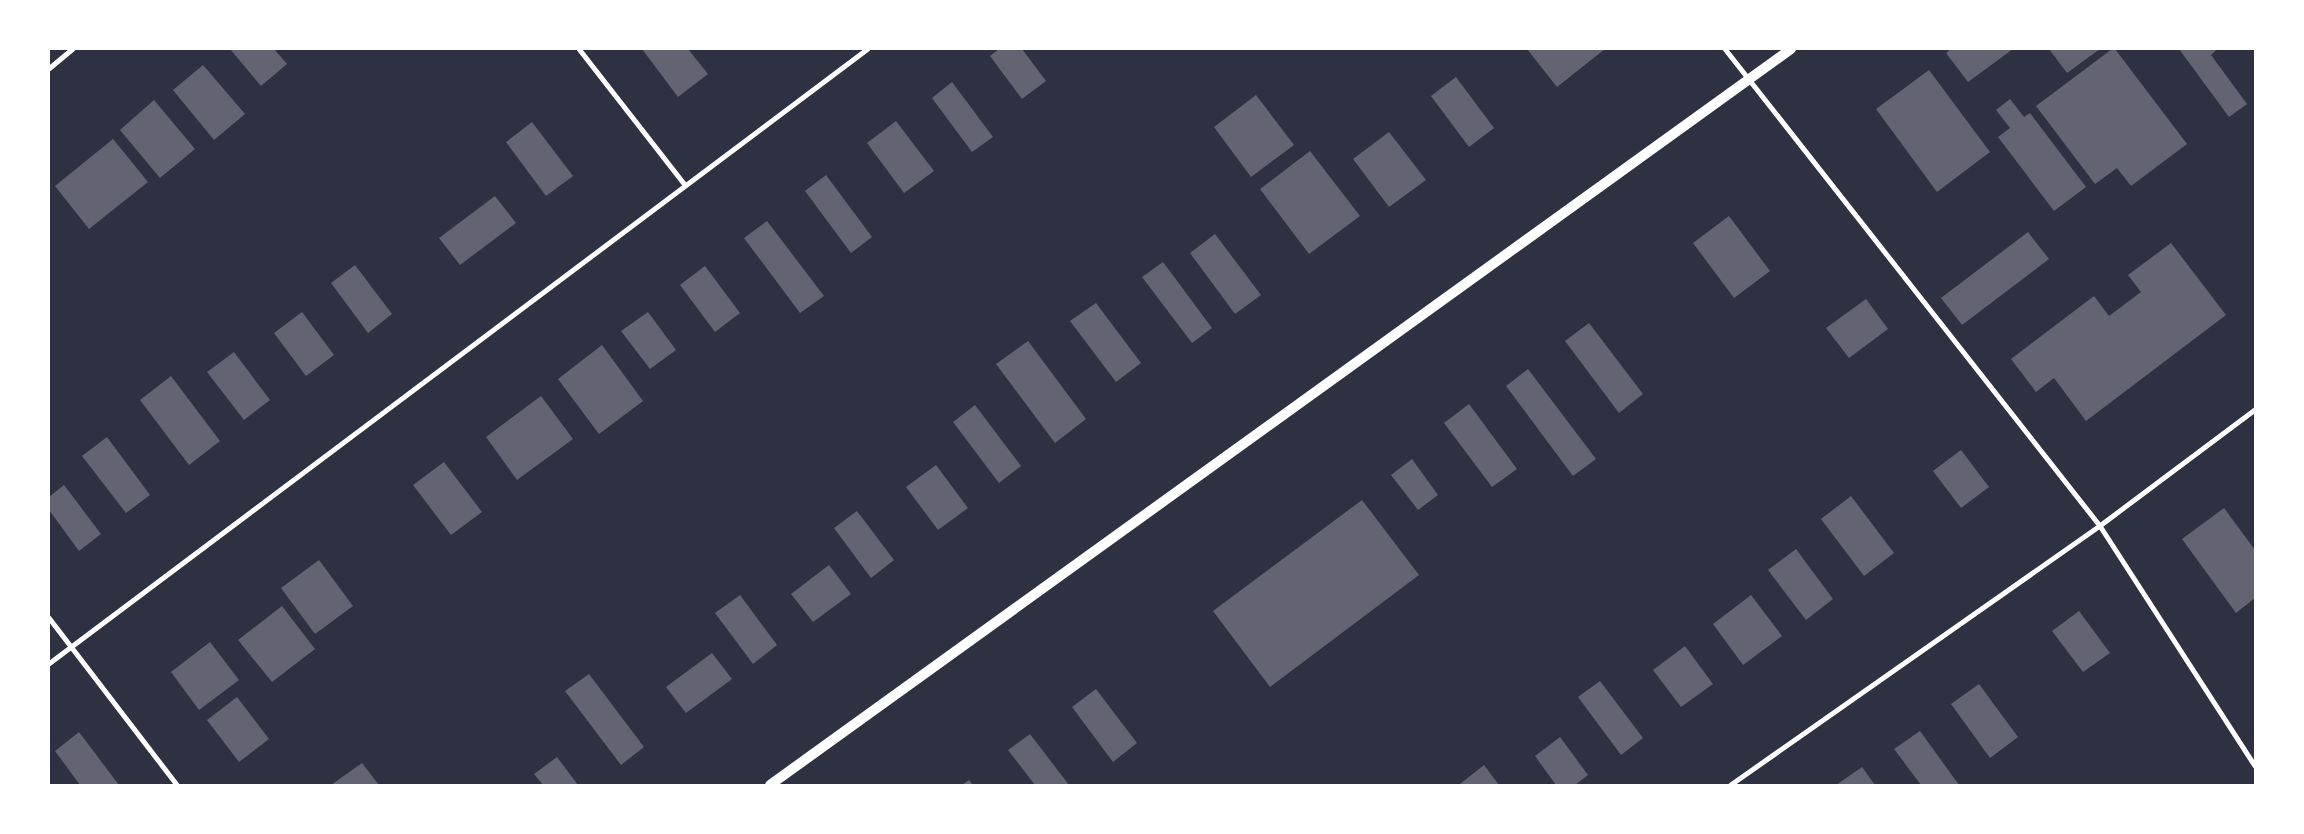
<svg xmlns="http://www.w3.org/2000/svg" width="2304" height="834" font-family="Mulish,sans-serif">
  <style>
    .building { fill: #626471 }
    .lines { fill: none; stroke-linecap: round; stroke-linejoin: round }
    .minor { stroke: #fff; stroke-width: 5 }
    .secondary { stroke: #fff; stroke-width: 10 }
  </style>
  <rect width="100%" height="100%" fill="#2d3142"/>
  <g class="building">
    <path d="M230,49H274L287,64L261,86Z"/>
    <path d="M642,49H688L708,74L678,97Z"/>
    <path d="M999,49H1022L1046,81L1022,99L990,56Z"/>
    <path d="M1527,49H1605L1557,87Z"/>
    <path d="M1951,49H2013L1968,82L1946,53Z"/>
    <path d="M2049,49H2100L2067,73Z"/>
    <path d="M2112,49H2115L2187,144L2131,186L2117,168L2095,184L2036,106Z"/>
    <path d="M2179,49H2217L2211,55L2247,104L2229,117Z"/>
    <path d="M203,65L245,114L214,140L173,90Z"/>
    <path d="M1929,70L1990,152L1937,192L1876,109Z"/>
    <path d="M1456,77L1494,128L1469,147L1431,96Z"/>
    <path d="M952,82L993,137L972,152L932,98Z"/>
    <path d="M1256,95L1294,145L1251,177L1214,127Z"/>
    <path d="M2010,99L2024,117L2030,113L2086,187L2054,211L1998,137L2010,128L1996,110Z"/>
    <path d="M154,100L195,149L160,178L120,130Z"/>
    <path d="M896,121L934,171L904,193L867,143Z"/>
    <path d="M532,122L573,176L546,196L506,142Z"/>
    <path d="M1389,132L1426,180L1389,207L1353,159Z"/>
    <path d="M113,139L148,182L89,229L55,186Z"/>
    <path d="M1310,151L1360,216L1309,254L1260,189Z"/>
    <path d="M826,175L872,237L851,253L805,191Z"/>
    <path d="M495,196L516,223L460,265L439,238Z"/>
    <path d="M1729,216L1770,271L1734,298L1693,243Z"/>
    <path d="M767,221L824,296L800,313L744,238Z"/>
    <path d="M2028,232L2049,259L1962,325L1941,298Z"/>
    <path d="M1215,234L1261,295L1235,314L1190,253Z"/>
    <path d="M2171,243L2226,315L2086,421L2054,378L2036,392L2011,359L2094,296L2109,316L2141,292L2128,275Z"/>
    <path d="M1163,262L1212,328L1192,343L1142,277Z"/>
    <path d="M355,265L392,314L368,333L331,283Z"/>
    <path d="M705,266L740,313L715,332L680,285Z"/>
    <path d="M1866,299L1888,329L1849,358L1826,328Z"/>
    <path d="M1096,303L1141,363L1116,382L1070,321Z"/>
    <path d="M302,312L334,355L306,376L274,333Z"/>
    <path d="M648,312L676,350L650,369L621,331Z"/>
    <path d="M1589,323L1643,394L1619,413L1565,341Z"/>
    <path d="M1028,341L1086,419L1055,443L996,364Z"/>
    <path d="M602,345L643,401L599,434L558,379Z"/>
    <path d="M234,352L270,400L244,420L207,372Z"/>
    <path d="M1528,369L1596,459L1573,476L1506,386Z"/>
    <path d="M171,376L220,441L189,465L140,400Z"/>
    <path d="M541,396L573,439L517,480L486,437Z"/>
    <path d="M1469,404L1517,469L1492,487L1444,423Z"/>
    <path d="M975,405L1021,466L999,483L953,422Z"/>
    <path d="M107,437L150,495L126,513L82,456Z"/>
    <path d="M1961,450L1989,487L1961,508L1933,471Z"/>
    <path d="M1412,459L1438,495L1418,510L1391,475Z"/>
    <path d="M444,462L482,512L451,535L413,485Z"/>
    <path d="M936,465L968,508L938,530L906,487Z"/>
    <path d="M64,485L101,534L79,551L49,510V497Z"/>
    <path d="M1851,496L1894,553L1864,576L1821,519Z"/>
    <path d="M1362,500L1419,575L1270,687L1213,611Z"/>
    <path d="M2224,508L2255,550V598L2236,613L2182,539Z"/>
    <path d="M857,511L894,560L871,578L834,528Z"/>
    <path d="M1796,549L1833,599L1806,620L1768,570Z"/>
    <path d="M319,560L353,606L315,634L281,588Z"/>
    <path d="M829,565L851,594L813,622L791,594Z"/>
    <path d="M740,595L777,645L753,664L715,613Z"/>
    <path d="M1751,595L1782,636L1743,665L1713,624Z"/>
    <path d="M282,606L315,649L272,682L238,640Z"/>
    <path d="M2079,611L2110,653L2083,672L2052,631Z"/>
    <path d="M210,642L239,680L199,710L171,672Z"/>
    <path d="M1685,646L1713,684L1681,707L1653,670Z"/>
    <path d="M712,653L732,679L686,713L666,687Z"/>
    <path d="M589,674L644,747L621,765L565,691Z"/>
    <path d="M1600,681L1643,738L1621,755L1578,697Z"/>
    <path d="M1979,684L2018,737L1990,758L1951,704Z"/>
    <path d="M1096,689L1137,743L1113,762L1072,707Z"/>
    <path d="M237,697L269,739L239,762L207,720Z"/>
    <path d="M1920,731L1959,785H1921L1894,749Z"/>
    <path d="M79,732L119,785H80L55,751Z"/>
    <path d="M1030,734L1069,785H1035L1008,750Z"/>
    <path d="M1560,737L1588,775L1575,785H1556L1535,756Z"/>
    <path d="M557,757L578,785H543L534,774Z"/>
    <path d="M362,763L379,785H331Z"/>
    <path d="M1484,765L1499,785H1461L1460,784Z"/>
    <path d="M1862,767L1875,785H1836Z"/>
    <path d="M969,780L973,785H962Z"/>
  </g>
  <g class="lines">
    <g class="minor">
      <path d="M579,49L685,185"/>
      <path d="M1725,49L2100,526L2255,766"/>
      <path d="M49,69L73,49"/>
      <path d="M49,618L177,785"/>
      <path d="M49,664L868,49"/>
      <path d="M1731,785L2100,526L2255,410"/>
    </g>
    <path class="secondary" d="M770,785L1791,49"/>
  </g>
  <rect width="2304" height="834" fill="none" stroke="#ffffff" stroke-width="100"/>
</svg>
